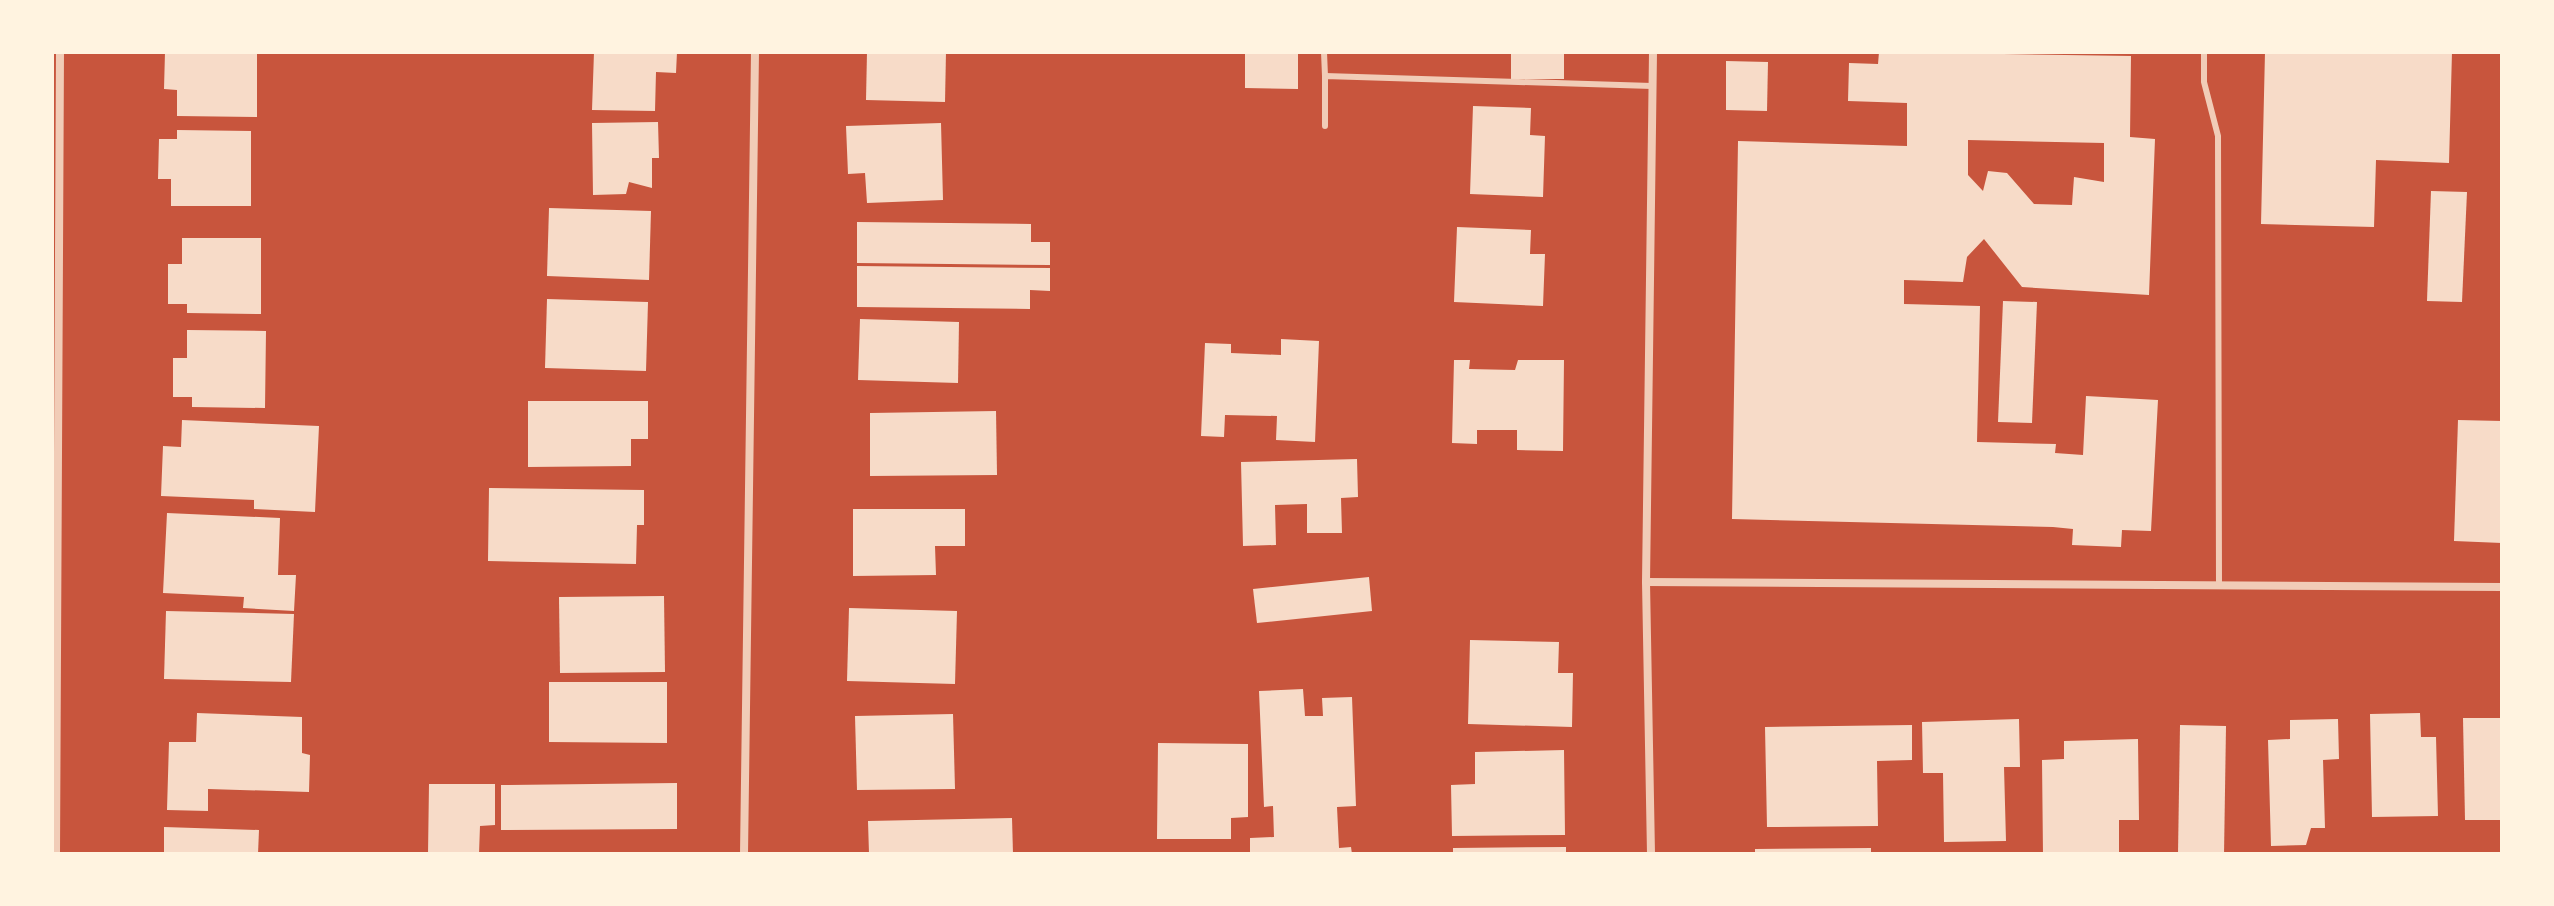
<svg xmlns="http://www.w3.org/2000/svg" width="2554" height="906" font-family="Raleway,sans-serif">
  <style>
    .building { fill: #f7dbc8; fill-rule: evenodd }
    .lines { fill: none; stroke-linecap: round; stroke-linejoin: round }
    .service { stroke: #f1ccb7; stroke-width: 6 }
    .minor { stroke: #f1ccb7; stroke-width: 8 }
  </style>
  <rect width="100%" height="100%" fill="#c8553d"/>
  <g class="building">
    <path d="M165,52H257V117L177,116V90L164,89Z"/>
    <path d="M594,52H677L676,73L656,72L655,111L592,110Z"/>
    <path d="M867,52H946L945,102L866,100Z"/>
    <path d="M1245,52H1298V89L1245,88Z"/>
    <rect x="1511" y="52" width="53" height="27"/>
    <path d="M1879,52L2131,56L2130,137L2155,139L2149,295L2022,287L1984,239L1967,257L1963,282L1904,280V304L1980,306L1977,442L2056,444L2055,453L2083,455L2086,396L2158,400L2151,531L2122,530L2121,547L2072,545L2073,529L2053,527L1732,519L1738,141L1907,146V103L1848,101L1849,63L1878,64ZM1968,140L2104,143V182L2074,177L2072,205L2034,204L2007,173L1988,171L1983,191L1968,175Z"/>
    <path d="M2265,52H2452L2449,163L2376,160L2374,227L2261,224Z"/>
    <path d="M1726,61L1768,62L1767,111L1726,110Z"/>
    <path d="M1473,106L1531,108L1530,135L1545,136L1543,197L1470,194Z"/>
    <path d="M658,122L659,158H652V188L629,182L626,194L593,195L592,123Z"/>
    <path d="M941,123L943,200L867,203L865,173L848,174L846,126Z"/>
    <path d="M177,130L251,131V206H171V179H158L159,139H177Z"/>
    <path d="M2431,191L2467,192L2462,302L2427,301Z"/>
    <path d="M549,208L651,211L649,280L547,276Z"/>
    <path d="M857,222L1031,224V242H1050V265L857,263Z"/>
    <path d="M1457,227L1531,230L1530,254H1545L1543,306L1454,302Z"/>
    <path d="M182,238H261V314L187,313V304H168V264H182Z"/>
    <path d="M857,266L1050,268V291L1030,290V309L857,307Z"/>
    <path d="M547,299L648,302L646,371L545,368Z"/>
    <path d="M2003,301L2037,302L2032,423L1998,422Z"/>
    <path d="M860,319L959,322L958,383L858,380Z"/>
    <path d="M187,330L266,331L265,408L192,407V397H173V358H187Z"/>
    <path d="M1281,339L1319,341L1315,442L1276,440L1277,416L1225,415L1224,437L1201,436L1205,343L1231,344V353L1281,355Z"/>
    <path d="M1454,360H1470L1469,369L1515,370L1518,360H1564L1563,451L1517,450V430H1477V444L1452,443Z"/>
    <path d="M528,401H648V439H631V466L528,467Z"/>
    <path d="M996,411L997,475L870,476V413Z"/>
    <path d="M182,420L319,426L315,512L254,509V500L161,496L163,446L181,447Z"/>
    <path d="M2458,420L2502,421V543L2454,541Z"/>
    <path d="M1357,459L1358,497L1341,498L1342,533H1307V504L1275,505L1276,545L1243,546L1241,462Z"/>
    <path d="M489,488L644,490V525H637L636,564L488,561Z"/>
    <path d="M853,509H965V546H935L936,575L853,576Z"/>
    <path d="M167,513L280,518L278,575H296L294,611L243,608L244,597L163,593Z"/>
    <path d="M1369,577L1372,611L1257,623L1253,589Z"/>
    <path d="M664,596L665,672L560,673L559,597Z"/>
    <path d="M849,608L957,611L955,684L847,681Z"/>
    <path d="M166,611L294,614L291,682L164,679Z"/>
    <path d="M1470,640L1559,642L1558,673H1573L1572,727L1468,724Z"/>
    <path d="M549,682H667V743L549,742Z"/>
    <path d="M1303,689L1305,716H1323L1322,698L1352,697L1356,806L1337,807L1339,848L1351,847L1352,854H1250V838L1274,837L1273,806L1264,807L1259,691Z"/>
    <path d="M197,713L302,717V753L310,755L309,792L208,789V811L167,810L169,742H196Z"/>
    <path d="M2420,713L2421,737H2436L2438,816L2372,817L2370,714Z"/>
    <path d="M953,714L955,789L857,790L855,716Z"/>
    <path d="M2463,718H2502V820H2465Z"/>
    <path d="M2019,719L2020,767H2004L2006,841L1944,842L1943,773H1923L1922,722Z"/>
    <path d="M2338,719L2339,759L2323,760L2325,828H2311L2306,845L2271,846L2268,740L2290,739V720Z"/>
    <path d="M1912,725V760L1877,761L1878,826L1767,827L1765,727Z"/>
    <path d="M2180,725L2226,726L2224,854H2178Z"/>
    <path d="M2138,739L2139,820H2119V854H2043L2042,760L2064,759V741Z"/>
    <path d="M1158,743L1248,744V817L1231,818V839H1157Z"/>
    <path d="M1564,750L1565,835L1452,836L1451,785L1475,784V752Z"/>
    <path d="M677,783V829L501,830V785Z"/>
    <path d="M429,784H495V825L480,826L479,854H428Z"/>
    <path d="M1012,818L1013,854H869L868,821Z"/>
    <path d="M164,827L259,830L258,854H164Z"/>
    <path d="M1566,847V854H1453V848Z"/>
    <path d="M1871,848V854H1755V849Z"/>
  </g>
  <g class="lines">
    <g class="service">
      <path d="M1324,52L1325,76"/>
      <path d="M2204,52V82L2218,136L2219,586"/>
      <path d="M1325,126V76L1652,86"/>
    </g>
    <g class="minor">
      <path d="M1646,582L2502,587"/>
      <path d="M56,854L60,52"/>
      <path d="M744,854L755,52"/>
      <path d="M1651,854L1646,582L1653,52"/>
    </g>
  </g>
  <rect width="2554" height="906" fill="none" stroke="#fff3e0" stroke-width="108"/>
</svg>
